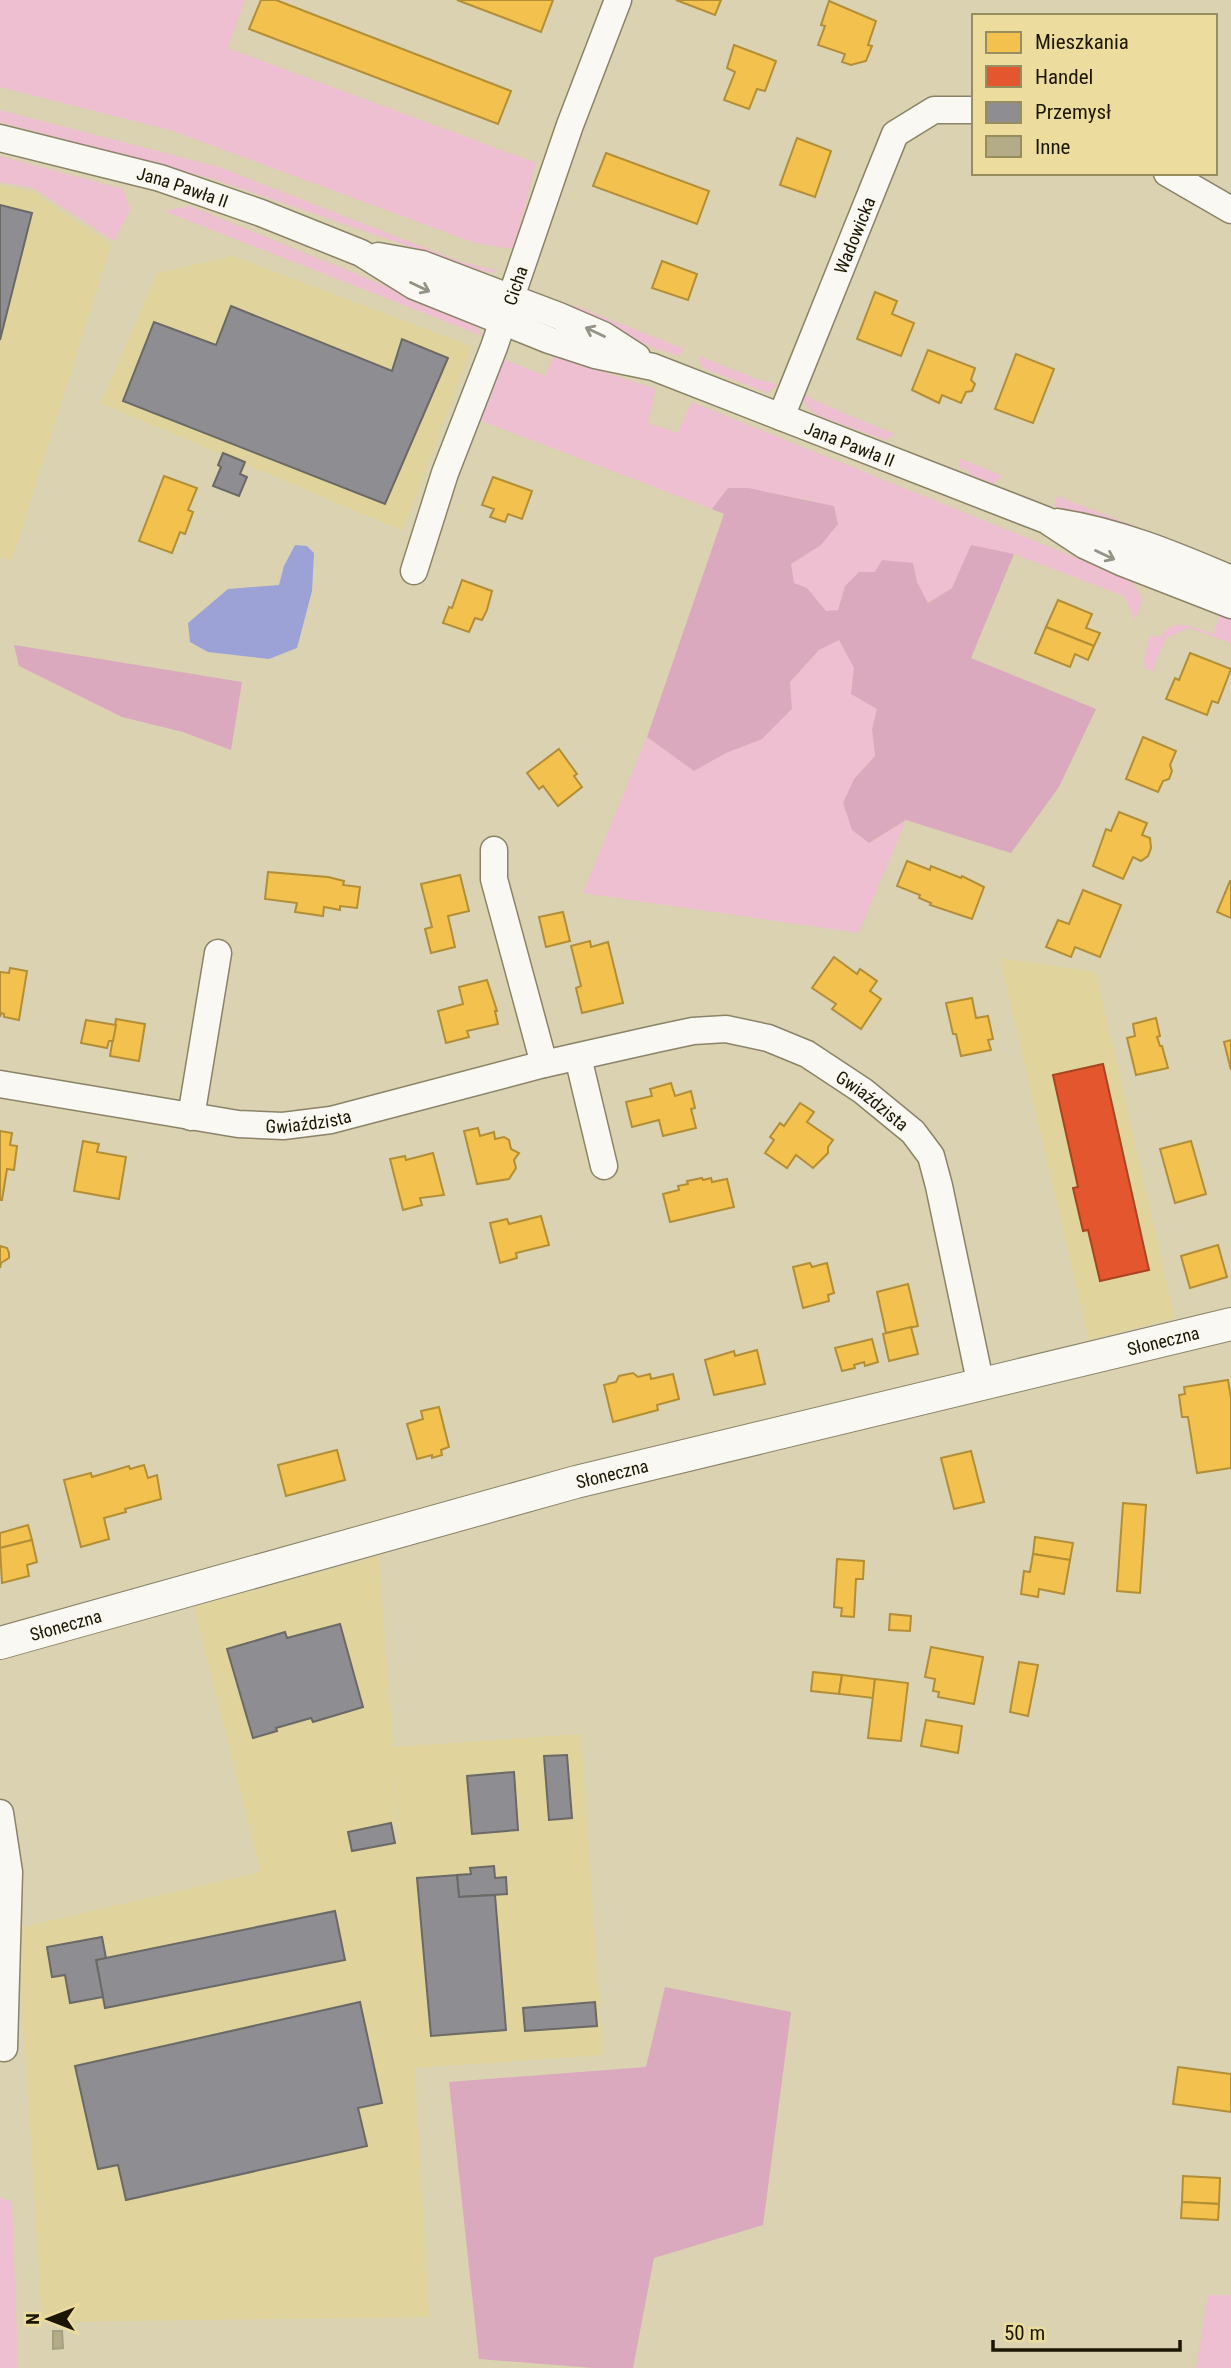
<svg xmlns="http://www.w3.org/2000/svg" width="1231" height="2368" font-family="'Roboto Condensed',sans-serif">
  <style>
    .built { fill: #e0d39c; fill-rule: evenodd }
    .green { fill: #eebfd0 }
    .forest { fill: #dba9bd }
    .water { fill: #9ca2d5 }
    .homes { fill: #f2c14e; stroke: #b28e37; stroke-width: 2 }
    .shops { fill: #e4572e; stroke: #a84420; stroke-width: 2 }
    .industry { fill: #8d8d92; stroke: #6b6966; stroke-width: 2 }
    .building { fill: #b4ac87; stroke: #a49e82; stroke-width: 2 }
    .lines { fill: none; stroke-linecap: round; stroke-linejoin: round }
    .minor-casing { stroke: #8a8367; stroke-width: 29 }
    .tertiary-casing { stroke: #8a8367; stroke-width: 34 }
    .minor { stroke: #f9f8f3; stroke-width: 26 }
    .tertiary { stroke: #f9f8f3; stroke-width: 32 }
    .oneway { stroke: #959286 }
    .labels { text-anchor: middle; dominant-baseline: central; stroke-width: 7; stroke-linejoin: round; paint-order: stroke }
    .street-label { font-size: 18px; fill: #1b1600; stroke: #ecdd9e }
  </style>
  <rect width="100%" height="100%" fill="#dad2b0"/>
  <g class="built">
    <path d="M0,185L32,192L111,245L12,560L0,557Z"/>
    <path d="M233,256L472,346L403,531L101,403L157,273Z"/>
    <path d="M1000,958L1096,972L1175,1318L1089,1340Z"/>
    <path d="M379,1556L393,1747L581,1734L603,2055L415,2068L429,2317L42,2322L18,1928L261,1872L194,1607ZM394,1768L399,1840L396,1841L395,1840Z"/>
  </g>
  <g class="green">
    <path d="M0,0H245L228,48L536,163L514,249L475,243L173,131L0,87Z"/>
    <path d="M0,110L219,167L462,262L499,271L491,273L460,264L213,179L0,122Z"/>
    <path d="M0,156L123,189L130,210L114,241L33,188L0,182Z"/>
    <path d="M190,206L474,322L483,336L164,211Z"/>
    <path d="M574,305L684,349L679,356L654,348L570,311Z"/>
    <path d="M554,355L656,389L648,423L677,433L692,402L1131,580L1143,600L1135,621L1124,596L1014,554L971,546L952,588L927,603L917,582L913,564L875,572L845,586L838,610L826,611L807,588L794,583L791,564L821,545L811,500L728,488L712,509L479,420L498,357L545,376Z"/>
    <path d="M700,356L759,380L779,384L767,393L703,368L699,362Z"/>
    <path d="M801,392L820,403L895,434L885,440L817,415C808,408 802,404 801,392Z"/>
    <path d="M959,458L1002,476L994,484L971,475L968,470L959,468Z"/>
    <path d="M1057,496L1221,559L1219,564L1065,511L1054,505Z"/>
    <path d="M1220,614L1231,618V643L1189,628L1166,638L1153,671L1145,668L1144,658L1150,635L1161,637C1172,616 1196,628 1213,634Z"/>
    <path d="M839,640L854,668L851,694L877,709L872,729L875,756L854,779L870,843L906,820L859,933L583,893L647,737L694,771L726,753L792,709L790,682L819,650Z"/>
    <path d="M0,2197L12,2202L18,2368H0Z"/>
    <path d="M1208,2295H1231V2368H1196Z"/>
  </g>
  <g class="forest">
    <path d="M728,488H748L834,506L838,524L821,545L791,564L794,583L807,588L826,611L838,610L845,586L859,572H875L882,560L913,563L917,582L928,603L952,588L971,545L1014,554L971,658L1096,709L1059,787L1011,853L906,820L869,843L852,830L843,803L854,779L875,756L872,729L877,709L851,694L854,668L839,640L819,650L790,682L792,709L762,739L726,753L694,771L647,737L724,514L712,509Z"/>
    <path d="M14,645L242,682L231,750L183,732L122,717L19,666Z"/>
    <path d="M665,1987L791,2012L763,2225L654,2258L633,2368H594L479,2359L449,2082L646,2067Z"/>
  </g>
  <path class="water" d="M295,545L307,546L314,553L312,591L297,648L269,659L208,652L190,642L188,623L228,589L279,585L284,566Z"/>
  <g class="homes">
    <path d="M261,0H276L511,91L498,124L249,29Z"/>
    <path d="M457,0H553L541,32Z"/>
    <path d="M676,0H721L715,15Z"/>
    <path d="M829,1L876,21L868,45L872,46L866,61L851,65L842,62L845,54L818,45L825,26L821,25Z"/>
    <path d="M734,45L776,61L765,91L757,89L749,109L724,100L735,72L727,68Z"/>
    <path d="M797,138L831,151L815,197L780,185Z"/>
    <path d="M606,153L709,191L697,224L593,186Z"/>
    <path d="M662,261L697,274L688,300L652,288Z"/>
    <path d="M875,292L897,301L892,314L914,323L901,356L857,339Z"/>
    <path d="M928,350L975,368L971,380L975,384L972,391L966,392L961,403L942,395L939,403L912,390Z"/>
    <path d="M1016,354L1054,369L1033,423L995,409Z"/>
    <path d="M164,476L197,488L188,510L193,512L185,534L180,532L172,553L139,541Z"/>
    <path d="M493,477L532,491L522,519L508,514L505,522L490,517L494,509L482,505Z"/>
    <path d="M462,580L492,591L487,610L482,620L475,618L469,632L443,623L449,607L452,608Z"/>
    <path d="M1058,600L1092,614L1086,628L1100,633L1094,646L1046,627Z"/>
    <path d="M1046,627L1094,646L1088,660L1075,654L1070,667L1035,653Z"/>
    <path d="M1190,653L1231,669L1218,703L1212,701L1207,715L1166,699L1175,678L1179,680Z"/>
    <path d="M1143,737L1176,751L1170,765L1172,771L1169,779L1163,781L1158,792L1126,779Z"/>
    <path d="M559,749L577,774L574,776L582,787L558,806L543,786L539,789L527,773Z"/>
    <path d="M1119,812L1147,823L1142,835L1150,838L1151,848L1148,856L1141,861L1133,857L1123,879L1093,866L1106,829L1111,831Z"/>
    <path d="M907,861L930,870L931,866L961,878L962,876L984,887L972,919L930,905L931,903L919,898L920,895L897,886Z"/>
    <path d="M268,872L328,877L344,881L343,885L360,887L357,908L340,906V910L324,907L323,916L295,912L297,903L265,899Z"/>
    <path d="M460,875L469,911L448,916L455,947L431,953L425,929L432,927L421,884Z"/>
    <path d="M1230,881H1231V918L1217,912Z"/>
    <path d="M1083,890L1121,905L1100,957L1075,947L1071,957L1046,947L1058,920L1069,924Z"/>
    <path d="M563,912L570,941L546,947L539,917Z"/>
    <path d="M590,941L591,947L608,942L623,1003L582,1013L576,988L581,986L571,946Z"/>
    <path d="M834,957L857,974L860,969L877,981L870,991L881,999L861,1029L832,1009L836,1004L812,988Z"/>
    <path d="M10,968L27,971L19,1020L4,1017V1014L1,1013L0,1017V972L9,973Z"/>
    <path d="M487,980L497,1011H495L498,1024L467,1031L469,1037L446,1043L438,1011L463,1004L459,987Z"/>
    <path d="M972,998L976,1018L988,1016L993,1039L988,1040L991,1050L961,1056L956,1034H953L946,1003Z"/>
    <path d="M1156,1018L1160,1036L1157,1037L1160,1046H1162L1168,1068L1136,1075L1127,1038L1135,1036L1133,1024Z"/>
    <path d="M116,1019L145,1024L139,1061L110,1056Z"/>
    <path d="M86,1020L116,1025L113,1041H109L107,1048L81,1043Z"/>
    <path d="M1231,1040V1070L1224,1042Z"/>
    <path d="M671,1083L675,1096L691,1091L695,1108L691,1109L696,1128L663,1136L659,1120L632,1127L626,1102L652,1096L650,1089Z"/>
    <path d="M800,1103L814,1112L807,1122L833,1140L828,1147V1153L813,1168L796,1155L787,1168L765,1153L774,1140L770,1137L780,1123L784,1126Z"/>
    <path d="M478,1128L480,1136L494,1132L495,1139L504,1137L509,1140L511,1149L519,1153L514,1160L516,1168L509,1179L477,1184L464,1131Z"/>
    <path d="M0,1131L12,1133L10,1145L17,1146L14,1170L7,1169L2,1200H0Z"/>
    <path d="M83,1141L99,1144L97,1152L126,1157L119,1199L74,1191Z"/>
    <path d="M1191,1141L1206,1194L1175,1203L1160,1149Z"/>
    <path d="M433,1153L444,1195L420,1198L422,1205L403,1210L390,1159L405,1156L406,1160Z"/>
    <path d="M702,1178L703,1180L711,1178L712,1182L727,1179L734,1207L670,1222L663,1194L679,1190L678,1186L688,1184L687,1181Z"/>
    <path d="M541,1216L549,1245L516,1253L517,1258L500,1263L490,1223L507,1219L509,1224Z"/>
    <path d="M1218,1245L1227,1277L1190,1288L1181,1256Z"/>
    <path d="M0,1246L7,1248L9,1253V1258L1,1263L0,1268Z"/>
    <path d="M810,1263L812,1267L827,1263L834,1293L828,1295L829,1301L803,1308L793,1267Z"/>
    <path d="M908,1284L918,1326L886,1333L877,1292Z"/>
    <path d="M911,1327L918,1354L889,1361L883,1334Z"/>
    <path d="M872,1339L878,1362L865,1366L864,1362L854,1365L855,1368L842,1371L835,1348Z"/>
    <path d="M757,1350L765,1384L714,1395L705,1360L734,1351L735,1356Z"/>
    <path d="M633,1373L638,1377L650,1374L651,1379L673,1374L679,1399L657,1405L658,1410L613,1422L604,1385L616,1382L619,1376Z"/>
    <path d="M1228,1380L1231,1398V1468L1197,1473L1188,1417H1182L1179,1395L1185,1394L1184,1387Z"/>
    <path d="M439,1407L449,1447L441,1450L442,1455L432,1458V1455L417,1459L407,1424L423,1419L421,1411Z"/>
    <path d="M337,1450L345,1480L286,1496L278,1465Z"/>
    <path d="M971,1451L984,1502L954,1509L941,1458Z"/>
    <path d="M144,1465L148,1478L157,1475L161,1499L125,1509L126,1512L104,1518L109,1539L81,1547L64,1480L91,1473L92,1477L129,1466L130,1469Z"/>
    <path d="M1123,1503L1146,1505L1140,1593L1117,1591Z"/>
    <path d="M28,1525L32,1540L0,1548V1533Z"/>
    <path d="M1035,1537L1073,1543L1070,1560L1033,1554Z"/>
    <path d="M32,1540L37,1562L27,1565L29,1576L2,1583L0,1548Z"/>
    <path d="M1033,1554L1070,1560L1064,1594L1039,1589L1038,1597L1021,1594L1024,1571L1030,1572Z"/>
    <path d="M837,1559L864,1561L863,1579H856L854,1617L841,1616L842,1608L834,1607Z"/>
    <path d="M890,1614L911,1616L910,1631L889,1630Z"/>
    <path d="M931,1647L983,1657L974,1704L938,1697L939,1692L933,1691L935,1679L925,1677Z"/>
    <path d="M1019,1662L1038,1665L1028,1716L1010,1712Z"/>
    <path d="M813,1672L842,1675L839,1694L811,1691Z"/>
    <path d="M842,1675L875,1679L873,1698L839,1694Z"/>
    <path d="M875,1679L908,1683L901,1741L868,1738Z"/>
    <path d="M926,1720L962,1726L958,1753L921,1746Z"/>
    <path d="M1178,2067L1231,2074V2112L1173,2104Z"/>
    <path d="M1183,2176L1220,2178L1219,2204L1182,2202Z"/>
    <path d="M1182,2202L1219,2204L1218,2220L1181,2218Z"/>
  </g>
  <path class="shops" d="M1103,1064L1149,1270L1100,1281L1088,1230L1083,1231L1073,1188L1078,1187L1053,1075Z"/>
  <g class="industry">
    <path d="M0,205L32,213L0,340Z"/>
    <path d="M231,306L392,371L402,339L448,358L385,504L123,401L154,322L216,345Z"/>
    <path d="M223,453L245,462L240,474L247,477L239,496L213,486L221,467L218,465Z"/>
    <path d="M340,1624L363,1707L313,1722L311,1718L276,1728L277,1731L253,1738L227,1649L285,1632L287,1638Z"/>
    <path d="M567,1755L572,1818L549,1820L544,1756Z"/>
    <path d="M514,1772L518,1830L472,1834L467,1776Z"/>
    <path d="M391,1823L395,1843L352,1851L348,1832Z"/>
    <path d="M494,1866L495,1878L506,1877L507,1894L459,1897L457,1875L471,1874L470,1868Z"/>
    <path d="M457,1875L459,1897L495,1895L506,2030L431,2036L417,1878Z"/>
    <path d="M335,1911L345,1960L105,2008L96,1960Z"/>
    <path d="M102,1937L106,1958L96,1960L103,1997L70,2003L65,1975L52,1977L47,1947Z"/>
    <path d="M360,2002L382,2103L358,2108L367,2146L126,2200L118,2165L98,2169L75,2066Z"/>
    <path d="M595,2002L597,2026L525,2031L523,2008Z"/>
  </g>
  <path class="building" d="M53,2331H62L63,2348L53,2349Z"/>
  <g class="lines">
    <g class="minor-casing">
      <g id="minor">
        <path id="s1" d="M0,138L160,178L261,213L361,253L414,286L549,340L595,355L653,367L943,480L1046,520L1084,545L1123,563L1231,605"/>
        <path d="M1167,173L1231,210"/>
        <path d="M378,256L422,264L559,316L603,335L637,357"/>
        <path id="s2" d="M781,417L895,134L934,110H974"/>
        <path d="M1057,522C1117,531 1175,555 1231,579"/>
        <path id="s3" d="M414,571L445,473L494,347L570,125L618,0"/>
        <path d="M494,850V879L544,1064"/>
        <path d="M578,1057L604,1166"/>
        <path id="s4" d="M0,1084L238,1124L283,1126L331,1120L544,1064L660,1038L693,1031L726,1029L768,1038L807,1054L863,1091L913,1132L931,1156L939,1186L981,1386"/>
        <path d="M191,1117L218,953"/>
        <path d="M0,1813L9,1872L4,2048"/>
      </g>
    </g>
    <g class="tertiary-casing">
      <g id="tertiary">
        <path id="s5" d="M0,1643L576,1482L1231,1324"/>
      </g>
    </g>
    <use href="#minor" class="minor"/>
    <use href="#tertiary" class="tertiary"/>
  </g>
  <defs><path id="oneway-shaft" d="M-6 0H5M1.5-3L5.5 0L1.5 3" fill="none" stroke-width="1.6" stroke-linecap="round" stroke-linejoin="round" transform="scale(1.75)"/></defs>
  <g class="oneway">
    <use href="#oneway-shaft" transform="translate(420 287) rotate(25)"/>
    <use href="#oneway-shaft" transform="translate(595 332) rotate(-155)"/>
    <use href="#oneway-shaft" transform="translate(1105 555) rotate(25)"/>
  </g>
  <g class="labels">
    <g class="street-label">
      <text stroke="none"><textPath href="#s1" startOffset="189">Jana Pawła II</textPath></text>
      <text stroke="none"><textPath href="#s2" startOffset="196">Wadowicka</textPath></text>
      <text stroke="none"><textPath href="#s3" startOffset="303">Cicha</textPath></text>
      <text stroke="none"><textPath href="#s1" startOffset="906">Jana Pawła II</textPath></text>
      <text stroke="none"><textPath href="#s4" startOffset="906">Gwiaździsta</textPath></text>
      <text stroke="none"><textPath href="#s4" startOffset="312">Gwiaździsta</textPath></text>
      <text stroke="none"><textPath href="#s5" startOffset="1202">Słoneczna</textPath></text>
      <text stroke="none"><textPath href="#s5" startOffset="635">Słoneczna</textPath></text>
      <text stroke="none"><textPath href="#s5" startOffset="68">Słoneczna</textPath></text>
    </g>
  </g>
  <rect x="972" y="14" width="245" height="161" fill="#ecdd9e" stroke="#988d5f" stroke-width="2"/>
  <rect x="986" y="32" width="35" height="21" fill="#f2c14e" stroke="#988d5f" stroke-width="2"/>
  <text x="1035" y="49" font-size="21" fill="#1b1600">Mieszkania</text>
  <rect x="986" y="66" width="35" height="21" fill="#e4572e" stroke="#988d5f" stroke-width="2"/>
  <text x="1035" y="84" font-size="21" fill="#1b1600">Handel</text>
  <rect x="986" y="102" width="35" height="21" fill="#8d8d92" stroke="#988d5f" stroke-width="2"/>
  <text x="1035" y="119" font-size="21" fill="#1b1600">Przemysł</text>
  <rect x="986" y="136" width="35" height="21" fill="#b4ac87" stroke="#988d5f" stroke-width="2"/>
  <text x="1035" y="154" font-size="21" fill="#1b1600">Inne</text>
  <g transform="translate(49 2319) rotate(270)" stroke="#ecdd9e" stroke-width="5" paint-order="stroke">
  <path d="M0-5L12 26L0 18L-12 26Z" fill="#1b1600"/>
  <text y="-10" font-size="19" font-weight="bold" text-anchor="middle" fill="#1b1600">N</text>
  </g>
  <path d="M993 2340v10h187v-10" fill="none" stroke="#1b1600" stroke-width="3.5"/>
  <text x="1004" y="2340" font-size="21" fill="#1b1600" stroke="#ecdd9e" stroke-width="5" paint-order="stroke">50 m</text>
</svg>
